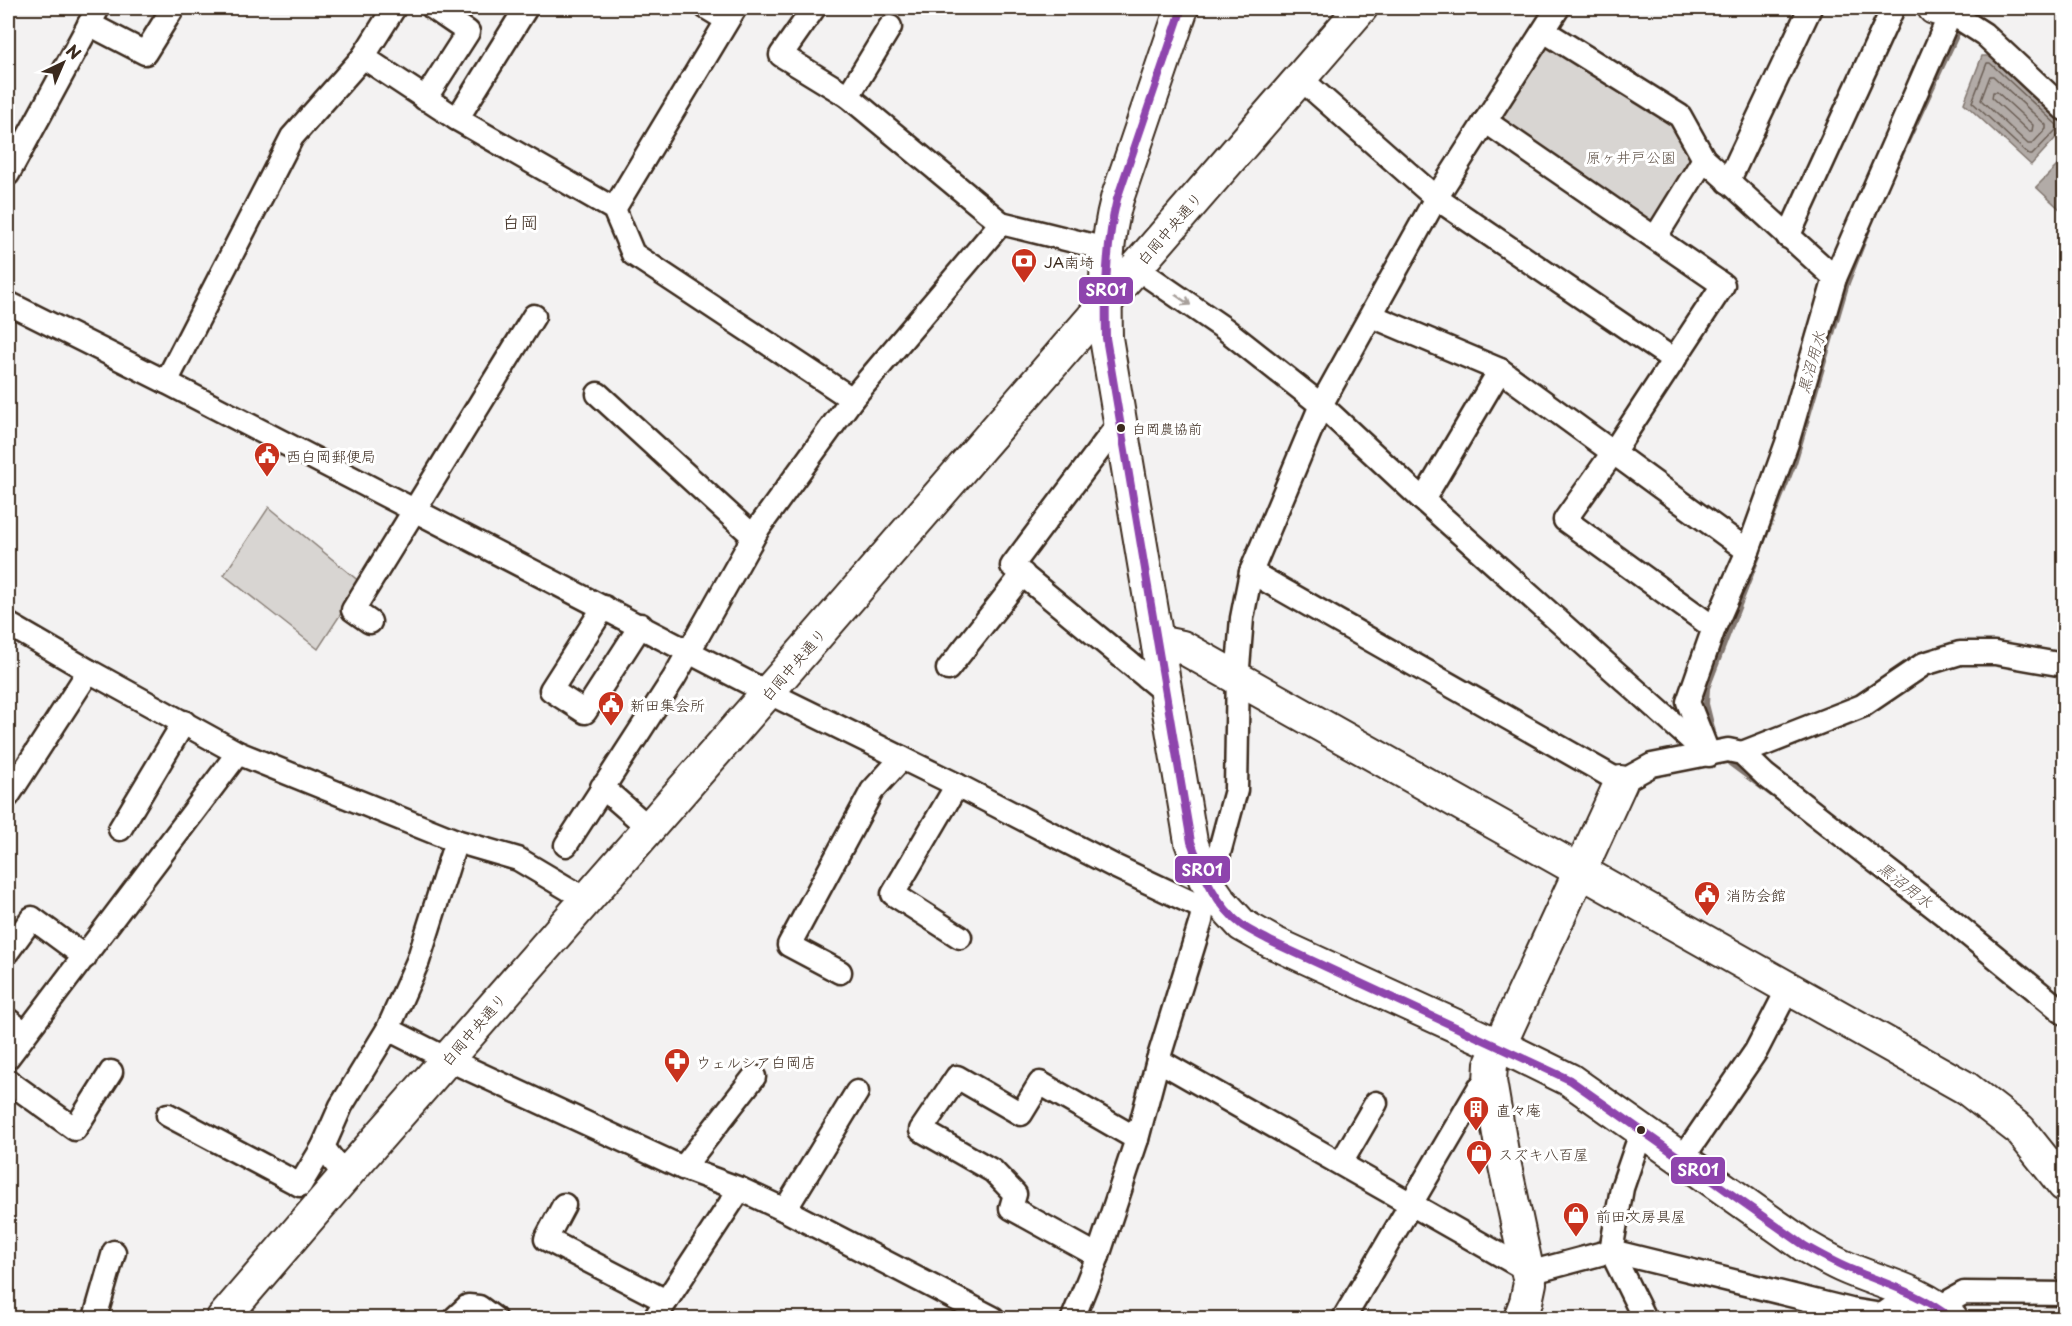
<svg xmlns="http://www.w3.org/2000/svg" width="2072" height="1326" font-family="'Playpen Sans','Klee One',sans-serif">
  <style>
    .green { fill: #d8d5d2; stroke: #8a8078; stroke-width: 1.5 }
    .water { fill: #b2aba7; stroke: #827770; stroke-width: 1.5 }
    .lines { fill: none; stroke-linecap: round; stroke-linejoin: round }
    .shore { stroke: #6b5e55; stroke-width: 1.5 }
    .stream { stroke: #827770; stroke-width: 6 }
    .street-casing { stroke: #3b2a1e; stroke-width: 27 }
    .secondary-casing { stroke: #3b2a1e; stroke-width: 36 }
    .street { stroke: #fff; stroke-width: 22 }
    .secondary { stroke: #fff; stroke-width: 32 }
    .bus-1-casing { stroke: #fff; stroke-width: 12 }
    .bus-1 { stroke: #8e44ad; stroke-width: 8 }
    .oneway { stroke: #a79f9a }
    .bus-dot { fill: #3b2a1e; stroke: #fff; stroke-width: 2 }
    .labels { text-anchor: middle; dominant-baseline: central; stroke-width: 6; stroke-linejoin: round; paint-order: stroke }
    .bus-label { font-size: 14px; fill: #3b2a1e; stroke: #fff; text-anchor: start }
    .park-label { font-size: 15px; fill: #62554b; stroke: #fff }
    .street-label { font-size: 15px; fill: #3b2a1e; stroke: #fff }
    .poi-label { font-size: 15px; fill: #3b2a1e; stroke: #fff; text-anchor: start }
    .water-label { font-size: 16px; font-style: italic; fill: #65574e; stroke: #fff }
    .quarter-label { font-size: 18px; fill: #3b2a1e; stroke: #fff }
    .line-badge { stroke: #fff; stroke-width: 2 }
    .badge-label { font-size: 16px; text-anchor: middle; font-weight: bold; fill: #fff }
  </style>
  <rect width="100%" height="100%" fill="#f3f2f2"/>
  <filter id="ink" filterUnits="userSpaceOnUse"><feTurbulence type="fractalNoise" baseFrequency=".0167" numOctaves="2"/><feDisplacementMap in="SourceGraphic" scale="12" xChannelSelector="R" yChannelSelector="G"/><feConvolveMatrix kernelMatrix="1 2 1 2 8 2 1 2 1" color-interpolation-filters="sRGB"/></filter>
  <g filter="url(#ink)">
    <g class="green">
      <path d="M1552,46L1671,124L1691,154L1692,164L1653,220L1643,224L1498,118L1544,47Z"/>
      <path d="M269,507L361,583L318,649L224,575Z"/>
    </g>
    <g class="water">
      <path d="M1982,56H1991L2064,124V129L2031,165L1964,103Z"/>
      <path d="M2064,159V213L2036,187Z"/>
    </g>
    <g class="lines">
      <g class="shore">
        <path d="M1987,63H1990L2057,125V129L2032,155H2029L1972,102Z"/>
        <path d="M1990,76H1993L2046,125V129L2032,144H2028L1981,100Z"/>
        <path d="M1993,92H1997L2033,125L2032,131H2028L1992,98Z"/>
      </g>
      <g class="stream">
        <path d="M1896,165L1961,25"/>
        <path d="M1761,546L1794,463L1847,283L1869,227"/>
        <path d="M1713,732L1706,704L1707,688L1758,556"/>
        <path d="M1730,763L1773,795"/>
      </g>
      <g class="street-casing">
        <g id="street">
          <path d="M707,8L727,20"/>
          <path d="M814,8L781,55L848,96L1001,223"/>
          <path d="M1951,13L1984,34L2064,109"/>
          <path d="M89,24L145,53L173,8"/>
          <path d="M1544,31L1680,116L1704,159L1835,278"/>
          <path d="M363,57L457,119L614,209L633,254L852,399"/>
          <path d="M1300,78L1436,198L1674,360"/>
          <path d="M848,96L890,27"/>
          <path d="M425,99L468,32L433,8"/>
          <path d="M457,119L526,8"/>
          <path d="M1485,121L1723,285L1612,454L1565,520L1714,628"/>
          <path d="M8,174L98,8"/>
          <path d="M1728,182L1810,8"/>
          <path d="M614,209L735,8"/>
          <path d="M1788,237L1893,8"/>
          <path d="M1655,238L1704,159"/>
          <path d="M1135,267L1225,329L1321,405L1423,500L1705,752"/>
          <path d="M8,303L166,382L749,683L957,785L1114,866L1203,908L1221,902"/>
          <path d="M1372,316L1500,370L1748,551"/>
          <path d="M166,382L292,137L363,57L394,8"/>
          <path d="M598,394L753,536"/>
          <path d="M1120,422L1012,566L1156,685H1164"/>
          <path d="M1423,500L1500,370"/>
          <path d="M1251,572L1621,782L1652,765L1728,750L1742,753L1765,775L1942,913L2064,1013"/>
          <path d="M604,607L551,690L585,712L641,625"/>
          <path d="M370,622L353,610L534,316"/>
          <path d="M8,624L89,671L238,753L456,841L518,859L587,900"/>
          <path d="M948,669L1023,574"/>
          <path d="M1742,753L1862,706L1924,664L1960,653H1995L2064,665"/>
          <path d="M1709,755L1688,702L1714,628L1748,551L1787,443L1835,278L1953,8"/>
          <path d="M957,785L893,894L960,937"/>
          <path d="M602,787L649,828"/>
          <path d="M8,796L89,671"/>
          <path d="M120,829L184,722"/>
          <path d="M566,845L674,678L759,527L852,399L1001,223L1094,246L1107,251"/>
          <path d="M1205,879L1215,868L1236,790L1238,667L1242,618L1251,572L1321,405L1436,198L1558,8"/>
          <path d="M8,951L32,918L85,957"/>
          <path d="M840,972L789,945L872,791L902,758"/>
          <path d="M8,1020L25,1033"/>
          <path d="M388,1029L447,1059L683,1168L740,1189L785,1210L993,1318"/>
          <path d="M8,1057L238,753"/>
          <path d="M1158,1060L1527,1270H1540L1611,1251L1851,1310L1882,1315L1913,1293"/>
          <path d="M8,1081L75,1129L111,1072"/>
          <path d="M168,1115L300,1185L323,1147"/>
          <path d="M1642,1130L1622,1188L1611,1251L1644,1318"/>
          <path d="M1682,1159L1756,1051L1789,987"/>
          <path d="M1341,1163L1376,1103"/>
          <path d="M683,1168L754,1077"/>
          <path d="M345,1176L323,1147L341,1106L388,1029L418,961L456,841"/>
          <path d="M564,1205L546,1239L666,1301"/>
          <path d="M785,1210L857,1092"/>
          <path d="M1098,1256L1011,1208L1015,1194L993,1171L921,1130L957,1077L1021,1114L1040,1083L1137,1139"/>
          <path d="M1939,1307L1964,1293L2064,1294"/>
          <path d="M95,1318L114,1252"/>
          <path d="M455,1318L468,1306L479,1307L494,1318"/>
          <path d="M655,1318L740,1189"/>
          <path d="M1073,1318L1098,1256L1137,1139L1158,1060L1201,921L1203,908"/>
          <path d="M1344,1318L1479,1088L1490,1081"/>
        </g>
      </g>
      <g class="secondary-casing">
        <g id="secondary">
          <path d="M1182,8L1117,199C1105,244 1105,291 1106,338L1191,842L1205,879L1221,902L1242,925L1272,942L1513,1052L1570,1080L1805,1246C1817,1253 1829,1260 1842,1266C1879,1283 1921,1290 1951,1318"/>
          <path d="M1934,8L1951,13"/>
          <path d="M1158,645L1167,644L1182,647L1966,1088L2020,1130L2064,1185"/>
          <path d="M223,1318L345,1176L782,676L1361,8"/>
          <path d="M1520,1318L1526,1302L1530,1283L1502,1152L1490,1081L1491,1064L1621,782"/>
        </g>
      </g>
      <use href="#street" class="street"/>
      <use href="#secondary" class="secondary"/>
      <g class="bus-1-casing">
        <path id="bus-1" d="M1182,8L1117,199C1106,245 1105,291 1106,338L1191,842C1202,872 1216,906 1243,926C1252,932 1263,937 1272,942L1570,1080L1805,1246C1821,1255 1837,1264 1855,1271C1889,1285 1922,1295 1951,1318"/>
      </g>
      <use href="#bus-1" class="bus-1"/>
    </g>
    <defs><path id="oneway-shaft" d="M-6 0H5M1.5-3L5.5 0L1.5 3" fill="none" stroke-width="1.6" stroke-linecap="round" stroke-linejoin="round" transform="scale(1.5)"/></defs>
    <use class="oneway" href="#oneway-shaft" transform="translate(1183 300) rotate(34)"/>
  </g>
  <defs>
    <g id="bank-pin" transform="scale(1.35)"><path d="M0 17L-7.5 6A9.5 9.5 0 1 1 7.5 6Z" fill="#c8321e" stroke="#fff"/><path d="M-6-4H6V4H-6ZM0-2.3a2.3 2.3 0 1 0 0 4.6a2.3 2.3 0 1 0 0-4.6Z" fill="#fff"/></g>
    <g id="civic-pin" transform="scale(1.35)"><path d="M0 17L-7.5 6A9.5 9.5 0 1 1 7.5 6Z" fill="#c8321e" stroke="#fff"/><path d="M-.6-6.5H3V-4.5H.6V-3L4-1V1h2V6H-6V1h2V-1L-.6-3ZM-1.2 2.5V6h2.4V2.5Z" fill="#fff"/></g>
    <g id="pharmacy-pin" transform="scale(1.35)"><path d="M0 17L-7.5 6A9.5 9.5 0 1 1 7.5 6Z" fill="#c8321e" stroke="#fff"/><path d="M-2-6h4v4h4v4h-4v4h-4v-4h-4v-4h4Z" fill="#fff"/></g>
    <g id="building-pin" transform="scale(1.35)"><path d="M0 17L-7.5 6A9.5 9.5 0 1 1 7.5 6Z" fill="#c8321e" stroke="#fff"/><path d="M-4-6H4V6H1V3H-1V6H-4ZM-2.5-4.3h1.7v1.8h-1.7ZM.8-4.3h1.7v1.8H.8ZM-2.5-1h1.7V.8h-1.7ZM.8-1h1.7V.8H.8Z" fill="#fff"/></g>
    <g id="shop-pin" transform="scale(1.35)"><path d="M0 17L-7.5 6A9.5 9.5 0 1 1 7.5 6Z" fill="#c8321e" stroke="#fff"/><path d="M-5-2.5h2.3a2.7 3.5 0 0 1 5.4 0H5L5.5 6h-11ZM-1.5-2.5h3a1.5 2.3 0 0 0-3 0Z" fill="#fff"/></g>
  </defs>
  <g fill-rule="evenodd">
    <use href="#bank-pin" x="1024" y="261"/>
    <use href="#civic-pin" x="267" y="455"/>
    <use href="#civic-pin" x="611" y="704"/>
    <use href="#civic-pin" x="1707" y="894"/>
    <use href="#pharmacy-pin" x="677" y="1061"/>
    <use href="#building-pin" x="1476" y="1109"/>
    <use href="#shop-pin" x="1479" y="1153"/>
    <use href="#shop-pin" x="1576" y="1215"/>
  </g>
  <g class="bus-dot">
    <circle cx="1121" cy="428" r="5"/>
    <circle cx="1641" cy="1130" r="5"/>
  </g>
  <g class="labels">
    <g class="bus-label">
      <text x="1132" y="428">白岡農協前</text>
    </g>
    <g class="park-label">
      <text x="1631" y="156">原ヶ井戸公園</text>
    </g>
    <g class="street-label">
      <text transform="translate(1169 228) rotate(-49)">白岡中央通り</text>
      <text transform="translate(793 664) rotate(-49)">白岡中央通り</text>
      <text transform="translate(473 1029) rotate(-49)">白岡中央通り</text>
    </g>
    <g class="poi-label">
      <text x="1044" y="261">JA南埼</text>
      <text x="286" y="455">西白岡郵便局</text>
      <text x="630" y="704">新田集会所</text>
      <text x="1726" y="894">消防会館</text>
      <text x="696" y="1061">ウェルシア白岡店</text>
      <text x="1496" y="1109">直々庵</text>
      <text x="1498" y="1153">スズキ八百屋</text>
      <text x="1596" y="1215">前田文房具屋</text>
    </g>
    <g class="water-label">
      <text transform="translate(1810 362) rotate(-74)">黒沼用水</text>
      <text transform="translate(1906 884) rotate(38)">黒沼用水</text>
    </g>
    <g class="quarter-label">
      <text x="520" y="221">白岡</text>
    </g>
  </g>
  <g class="line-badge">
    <rect x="1078" y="276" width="56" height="29" rx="6" fill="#8e44ad"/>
    <rect x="1174" y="855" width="57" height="29" rx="6" fill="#8e44ad"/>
    <rect x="1670" y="1156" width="56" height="29" rx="6" fill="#8e44ad"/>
  </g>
  <g class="badge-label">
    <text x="1106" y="296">SR01</text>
    <text x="1202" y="876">SR01</text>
    <text x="1698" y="1176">SR01</text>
  </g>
  <rect width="2072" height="1326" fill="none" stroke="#fff" stroke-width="30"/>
  <rect x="15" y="15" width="2042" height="1296" fill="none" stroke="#3b2a1e" stroke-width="2" filter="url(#ink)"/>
  <g transform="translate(63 63) rotate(44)" stroke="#ffffff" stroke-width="4.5" paint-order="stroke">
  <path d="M0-4.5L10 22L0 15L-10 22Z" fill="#3b2a1e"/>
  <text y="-9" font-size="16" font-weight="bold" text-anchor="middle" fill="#3b2a1e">N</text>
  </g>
</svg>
